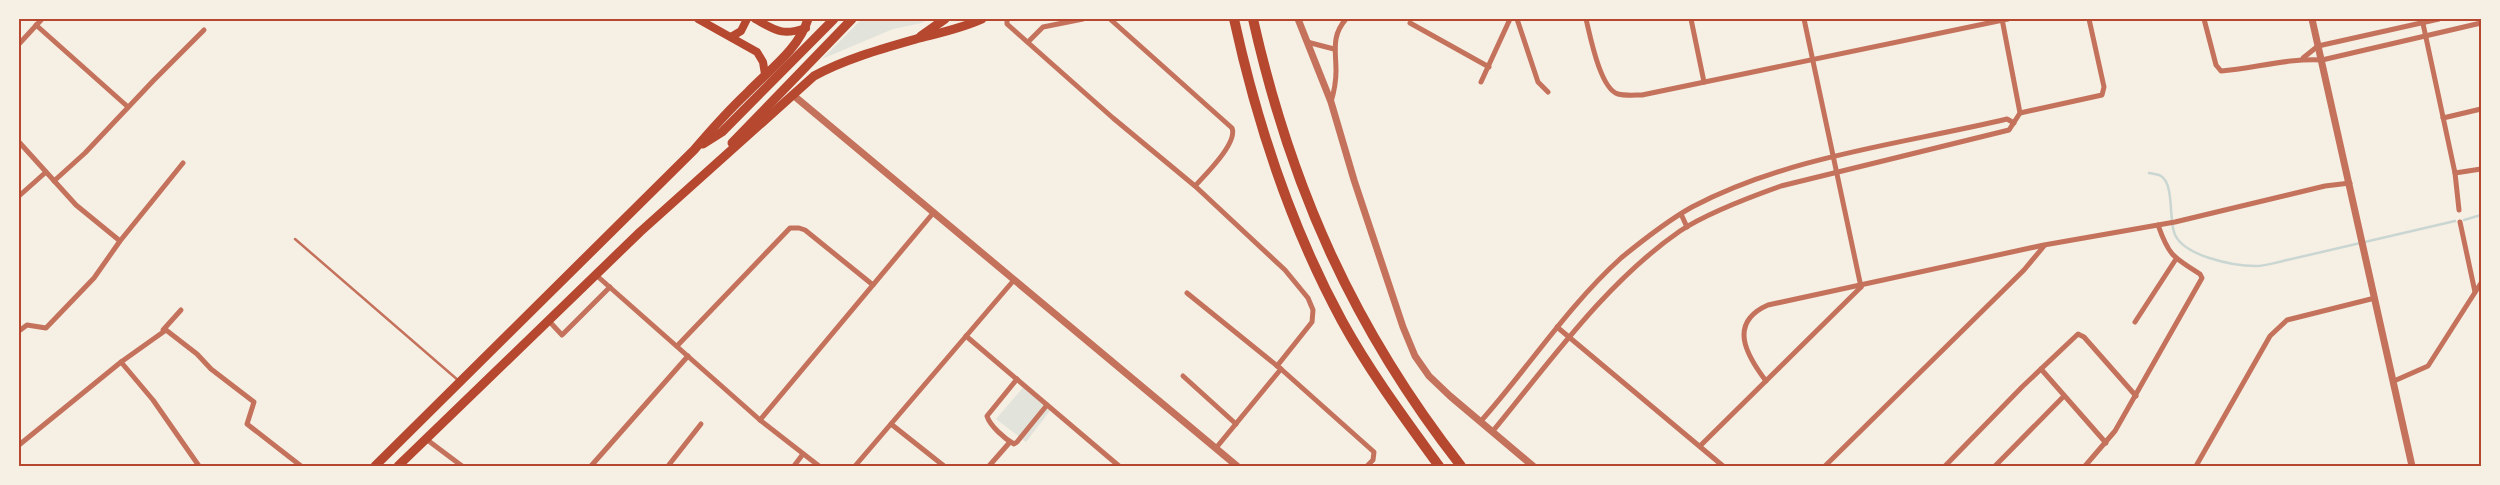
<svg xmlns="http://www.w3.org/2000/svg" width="2500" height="485" font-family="Poppins,sans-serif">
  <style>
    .green { fill: #e2e4dc }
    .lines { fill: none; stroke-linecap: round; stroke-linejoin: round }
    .stream { stroke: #c9d6d2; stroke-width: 2.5 }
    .service { stroke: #c5725c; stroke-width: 2.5 }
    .minor { stroke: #c5725c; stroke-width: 5 }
    .tertiary { stroke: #c5725c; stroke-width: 7 }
    .secondary { stroke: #b5482f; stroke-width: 8 }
    .primary { stroke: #b5482f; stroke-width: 9 }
    .motorway { stroke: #b5482f; stroke-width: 10 }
    .neatline { fill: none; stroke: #b5482f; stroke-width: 2 }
  </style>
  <rect width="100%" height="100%" fill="#f6efe4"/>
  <g class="green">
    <path d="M862,19H928L922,23L893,29L822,59Z"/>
    <path d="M1026,384L1053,407L1026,442L996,419Z"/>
  </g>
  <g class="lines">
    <g class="stream">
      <path d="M2149,173C2153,174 2158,174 2161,176C2174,184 2169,218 2174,232C2181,256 2234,266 2256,266C2265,266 2274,263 2283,261L2455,221"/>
      <path d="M2464,220L2481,215"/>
    </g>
    <path class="service" d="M295,239L459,381"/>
    <g class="minor">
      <path d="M1007,19V24L1113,118L1195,186L1285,270L1308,298L1313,310L1312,322L1277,366"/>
      <path d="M1110,19L1232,128C1238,143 1205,175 1195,186"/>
      <path d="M1517,19L1538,82L1548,92"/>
      <path d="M1586,19C1590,35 1600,89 1618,94C1625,96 1635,95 1642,95L2008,19"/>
      <path d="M1691,19L1704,82"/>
      <path d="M1804,19L1861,287"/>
      <path d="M2204,19L2216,65L2221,71C2255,68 2289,58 2322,60L2481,23"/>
      <path d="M2422,19L2455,173L2459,210"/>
      <path d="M1410,23L1489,67"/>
      <path d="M36,25L128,107"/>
      <path d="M1028,42L1043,27L1083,19"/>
      <path d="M1307,42L1334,49"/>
      <path d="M19,44L42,19"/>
      <path d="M2303,58L2318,46L2439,19"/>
      <path d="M1481,82L1510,19"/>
      <path d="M1331,102C1334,92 1336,82 1336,71C1336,51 1331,36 1346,19"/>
      <path d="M2020,113L2102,95L2104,87L2089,19"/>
      <path d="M2443,118L2481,109"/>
      <path d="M19,142L76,205L120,241"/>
      <path d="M2455,173L2481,169"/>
      <path d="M54,181L85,153L153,81L204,30"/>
      <path d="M19,196L46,172"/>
      <path d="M1681,214L1687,227"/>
      <path d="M2460,222L2475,292"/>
      <path d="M596,275L760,420L819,466"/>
      <path d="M1187,293L1281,369L1216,448"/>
      <path d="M548,320L562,335L610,287"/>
      <path d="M2135,322L2176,259"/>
      <path d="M1557,327L1723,466"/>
      <path d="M163,330L181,310"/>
      <path d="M19,331L27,325L46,328L94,278L120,241L183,163"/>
      <path d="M966,336L1119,466"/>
      <path d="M677,346L790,228H799L805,230L873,285"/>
      <path d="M121,362L153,400L199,466"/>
      <path d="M1281,369L1374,452L1373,460L1367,466"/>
      <path d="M2041,369L2106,443"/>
      <path d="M1183,376L1236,424"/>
      <path d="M1017,379L987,416C990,426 1005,439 1014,444L1017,442L1047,405"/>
      <path d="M1766,381C1747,356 1727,323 1768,305L2044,245L2175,222L2325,186L2350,183"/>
      <path d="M2394,381L2428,366L2481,283"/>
      <path d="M760,420L934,212"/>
      <path d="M1481,421C1528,368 1568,306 1621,258C1643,240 1667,221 1692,207C1789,156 1902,144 2007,119L2014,123"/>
      <path d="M891,424L944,466"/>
      <path d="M1493,431C1549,363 1606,282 1680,231C1707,213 1750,197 1781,186L2009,130L2020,113L2002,19"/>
      <path d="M426,439L462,466"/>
      <path d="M19,445L121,362L166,330L197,354L211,369L254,402L247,424L301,466"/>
      <path d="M1700,446L1861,287"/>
      <path d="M591,466L688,356"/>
      <path d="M668,466L701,424"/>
      <path d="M794,466L803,454"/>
      <path d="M855,466L1014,280"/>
      <path d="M989,466L1010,442"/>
      <path d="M1825,466L2024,270L2044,246"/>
      <path d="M1945,466L2022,387L2078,334L2084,337L2136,396"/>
      <path d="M1995,466L2064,396"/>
      <path d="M2085,466L2115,431L2202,278L2200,274C2173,257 2169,256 2158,225"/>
      <path d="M2196,466L2270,336L2287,320L2375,298"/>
    </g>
    <g class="tertiary">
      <path d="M1298,19L1331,102L1354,180L1403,327L1415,356L1429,376L1450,396L1533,466"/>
      <path d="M2312,19L2412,466"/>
      <path d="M793,95L1237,466"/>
    </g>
    <g class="secondary">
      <path d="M698,19L757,52L763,62L765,74"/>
      <path d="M755,19C777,31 782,36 806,28"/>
      <path d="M731,37L741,31L747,19"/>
    </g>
    <g class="primary">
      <path d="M921,36L945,19"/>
      <path d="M732,143L852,19"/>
      <path d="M703,144L722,132L834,19"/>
      <path d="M375,466L694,150C711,130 728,111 747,93C768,71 799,49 808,19"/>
      <path d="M398,466L640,232L814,76C845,59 881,49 916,39C939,33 960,29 982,19"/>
    </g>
    <g class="motorway">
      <path d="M1234,19C1257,124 1291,227 1342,321C1370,372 1405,419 1439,466"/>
      <path d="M1253,19C1291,188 1354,329 1461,466"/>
    </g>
  </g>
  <rect width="2500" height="485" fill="none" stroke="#f6efe4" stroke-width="40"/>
  <rect x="20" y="20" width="2460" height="445" class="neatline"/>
</svg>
